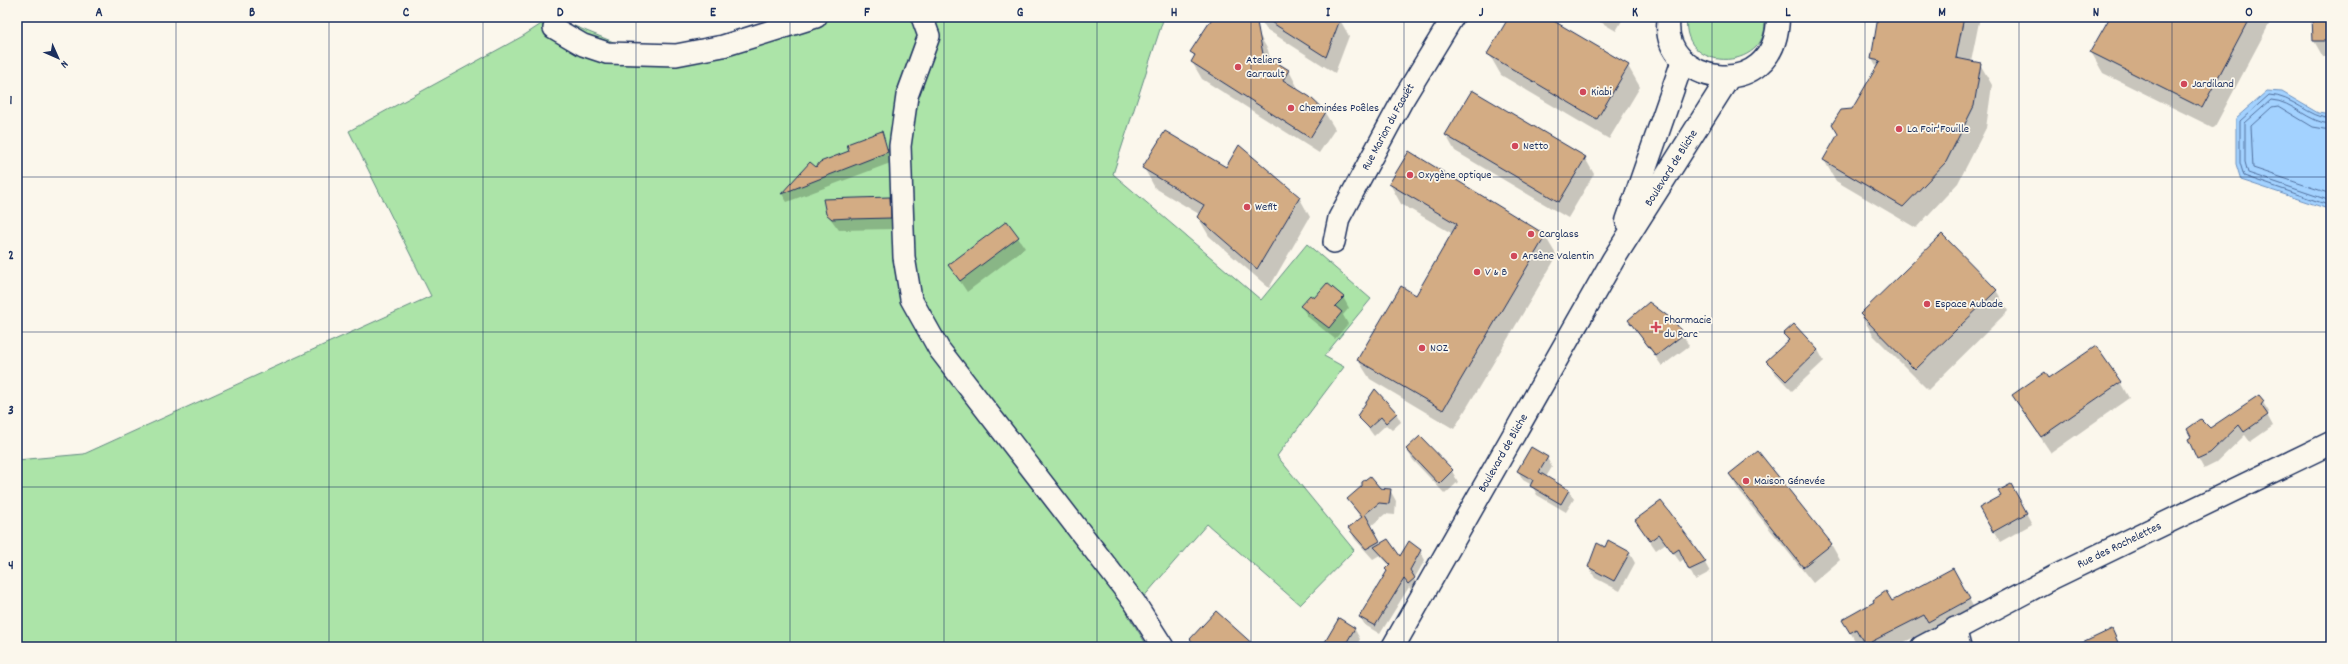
<svg xmlns="http://www.w3.org/2000/svg" width="2348" height="664" font-family="Dekko,sans-serif">
  <style>
    .green { fill: #ace4a8; stroke: #648a83 }
    .water { fill: #a3d2ff; stroke: #6d91bf }
    .shadow { fill: #0003 }
    .lines { fill: none; stroke-linecap: round; stroke-linejoin: round }
    .shore { stroke: #51709e; stroke-width: 1 }
    .building { fill: #d3ac84; stroke: #1b2f5e }
    .street-casing { stroke: #1b2f5e; stroke-width: 24 }
    .secondary-casing { stroke: #1b2f5e; stroke-width: 25 }
    .street { stroke: #fbf7ec; stroke-width: 21 }
    .secondary { stroke: #fbf7ec; stroke-width: 22 }
    .grid { fill: none; stroke: #1b2f5e; stroke-width: 1; stroke-opacity: 0.55 }
    .poi-dot { fill: #d1495b; stroke: #fbf7ec; stroke-width: 1.5 }
    .labels { text-anchor: middle; dominant-baseline: central; stroke-width: 3.5; stroke-linejoin: round; paint-order: stroke }
    .poi-label { font-size: 12px; fill: #1b2f5e; stroke: #fbf7ec; text-anchor: start }
    .street-label { font-size: 12px; fill: #1b2f5e; stroke: #fbf7ec }
    .neatline { fill: none; stroke: #1b2f5e; stroke-width: 1.5 }
    .grid-label { font-size: 13px; text-anchor: middle; font-weight: bold; fill: #1b2f5e }
  </style>
  <rect width="100%" height="100%" fill="#fbf7ec"/>
  <filter id="ink" filterUnits="userSpaceOnUse"><feTurbulence type="fractalNoise" baseFrequency=".025" numOctaves="2"/><feDisplacementMap in="SourceGraphic" scale="8" xChannelSelector="R" yChannelSelector="G"/><feConvolveMatrix kernelMatrix="1 2 1 2 8 2 1 2 1" color-interpolation-filters="sRGB"/></filter>
  <g filter="url(#ink)">
    <g class="green">
      <path d="M552,17L616,43L666,49L803,17H1164L1113,174L1261,300L1307,244L1371,299L1324,356L1344,367L1277,456L1354,550L1300,605L1207,524L1128,615L1148,647H17V460L84,454L431,296L349,131L523,36Z"/>
      <path d="M1687,17H1764C1774,71 1679,76 1687,17Z"/>
    </g>
    <path class="water" d="M2267,91L2282,92L2318,113L2331,115V210L2241,180L2236,164V118Z"/>
    <g class="shadow">
      <path d="M538,17H565L547,29Z"/>
      <path d="M1214,17H1233L1258,33L1268,50L1270,59L1289,71L1298,88L1297,90L1325,113L1335,129L1319,153L1202,79L1192,62L1195,58L1192,52Z"/>
      <path d="M1259,17H1332L1340,20L1349,36L1335,73L1266,29Z"/>
      <path d="M1510,17H1545L1628,66L1640,87L1609,139L1501,75L1489,54Z"/>
      <path d="M1592,17H1624L1616,31Z"/>
      <path d="M1879,17H1980L1971,62L1980,64L1992,85L1986,128L1958,183L1916,228L1836,181L1824,160L1877,68L1872,59Z"/>
      <path d="M2110,17H2273L2214,128L2103,73L2091,52Z"/>
      <path d="M2313,17H2331V57H2323L2314,41Z"/>
      <path d="M881,132L893,162L787,202L782,194L810,163L816,169L851,152Z"/>
      <path d="M1446,135L1585,158L1594,174L1568,218L1455,151Z"/>
      <path d="M1144,168L1226,169L1299,197L1310,217L1269,288L1209,236L1198,217L1199,214L1155,188Z"/>
      <path d="M1390,184L1545,236L1557,256L1454,429L1370,379L1358,360L1416,297L1453,234L1401,204Z"/>
      <path d="M889,198L895,209L896,229L839,230L827,214Z"/>
      <path d="M1007,222L1025,248L967,292L949,265Z"/>
      <path d="M1996,290L2008,311L1928,390L1873,335L1861,315Z"/>
      <path d="M1343,297L1349,308L1343,315L1348,324L1335,339L1308,317L1301,306L1314,300Z"/>
      <path d="M1629,320L1683,335L1689,346L1662,366Z"/>
      <path d="M1794,325L1818,350L1824,361L1792,391L1774,372L1768,361L1788,342L1784,334Z"/>
      <path d="M2049,379L2120,382L2129,398L2051,453L2013,396Z"/>
      <path d="M2259,396L2269,412L2267,415L2273,426L2250,442L2245,435L2216,463L2204,469L2198,458L2210,430Z"/>
      <path d="M1396,413L1401,422L1392,430L1386,425L1374,436L1359,416Z"/>
      <path d="M1407,450L1452,471L1458,482L1445,494L1413,460Z"/>
      <path d="M1547,458L1552,467L1546,477L1569,491L1574,499L1566,512L1537,495L1532,485L1523,480L1518,471Z"/>
      <path d="M1730,475L1831,544L1840,560L1813,583L1739,491Z"/>
      <path d="M2011,485L2032,524L2000,542L1980,508L2002,497Z"/>
      <path d="M1380,489L1390,490L1396,501L1395,515L1385,514L1371,526L1381,544L1400,558L1420,551L1425,560L1414,579L1419,587L1413,592L1409,587L1380,634L1365,625L1360,617L1390,566L1380,555L1373,559L1355,539L1349,528L1361,518L1348,499Z"/>
      <path d="M1661,503L1705,563L1710,572L1695,580L1684,559L1680,562L1666,543L1656,550L1642,530L1636,521Z"/>
      <path d="M1606,548L1629,552L1635,563L1620,591L1595,578L1589,567Z"/>
      <path d="M1960,583L1977,613L1936,635L1932,628L1895,647H1868L1865,642L1858,646L1844,621L1891,602Z"/>
      <path d="M1354,628L1360,639L1356,647H1323Z"/>
    </g>
    <g class="lines">
      <g class="shore">
        <path d="M2331,119C2308,117 2293,96 2269,95L2240,121V163L2244,176L2331,206"/>
        <path d="M2331,124C2308,123 2293,101 2271,100L2245,123V162L2248,173L2331,201"/>
        <path d="M2331,130L2313,127L2278,106L2272,107L2251,126L2253,168L2331,194"/>
      </g>
    </g>
    <g class="building">
      <path d="M1213,17H1256L1263,54L1289,70L1283,80L1310,97L1326,112L1310,138L1191,62L1195,55L1190,52Z"/>
      <path d="M1263,17H1341L1326,57Z"/>
      <path d="M1509,17H1547L1629,65L1597,119L1487,54Z"/>
      <path d="M1878,17H1964L1956,58L1981,63L1974,106L1946,162L1903,207L1823,160L1838,134L1832,124L1841,110L1852,109L1880,61L1871,59Z"/>
      <path d="M2110,17H2250L2202,108L2090,52Z"/>
      <path d="M2312,17H2331V41H2313Z"/>
      <path d="M1472,90L1586,157L1559,202L1445,135Z"/>
      <path d="M882,131L888,152L781,194L810,162L816,167L820,162L849,151L847,144Z"/>
      <path d="M1165,131L1226,167L1239,145L1300,197L1257,269L1197,217L1204,205L1142,168Z"/>
      <path d="M1409,151L1546,235L1443,410L1357,360L1401,286L1416,295L1457,224L1389,184Z"/>
      <path d="M890,197L891,218L851,219V218L832,219L826,214L823,199Z"/>
      <path d="M1007,221L1019,237L960,281L948,265Z"/>
      <path d="M1942,234L1997,290L1915,370L1860,314Z"/>
      <path d="M1327,283L1344,297L1335,306L1342,312L1329,328L1300,306L1310,295L1314,298Z"/>
      <path d="M1649,302L1673,320L1684,334L1656,356L1628,320Z"/>
      <path d="M1794,324L1818,350L1786,381L1766,361L1789,340L1783,334Z"/>
      <path d="M2096,346L2121,382L2041,437L2012,395L2045,372L2049,378Z"/>
      <path d="M1375,389L1397,413L1386,423L1381,417L1369,428L1357,416Z"/>
      <path d="M2259,395L2264,401L2261,405L2268,415L2244,432L2239,425L2210,453L2197,459L2188,439L2191,437L2187,429L2201,419L2210,428Z"/>
      <path d="M1420,436L1453,470L1439,484L1406,449Z"/>
      <path d="M1531,447L1548,457L1539,472L1569,490L1561,504L1530,486L1533,480L1517,471Z"/>
      <path d="M1758,451L1832,544L1803,567L1729,474Z"/>
      <path d="M1370,476L1380,488L1391,489L1389,504L1379,503L1365,514L1380,541L1366,549L1348,528L1362,517L1347,499L1362,486V482Z"/>
      <path d="M2011,484L2027,513L1993,532L1979,508L2001,496L1998,491Z"/>
      <path d="M1661,501L1669,511L1706,562L1689,570L1679,549L1673,553L1659,534L1650,541L1635,520Z"/>
      <path d="M1388,539L1400,556L1409,541L1421,550L1410,570L1415,578L1408,584L1404,579L1375,626L1359,617L1387,571L1385,569L1390,564L1374,547Z"/>
      <path d="M1608,540L1630,552L1614,581L1588,567L1597,543L1605,547Z"/>
      <path d="M1953,568L1970,599L1928,622L1924,615L1865,645L1856,629L1850,633L1842,620L1874,602L1873,600L1886,591L1892,601Z"/>
      <path d="M1216,611L1256,647H1198L1190,639Z"/>
      <path d="M1339,618L1355,628L1344,647H1322Z"/>
      <path d="M2112,629L2120,647H2074Z"/>
    </g>
    <g class="lines">
      <g class="street-casing">
        <g id="street">
          <path d="M922,17L929,36L907,96L900,146L904,257L911,299L939,349L1135,603L1163,647"/>
          <path d="M554,28L583,45L607,53L676,55L723,46L816,17"/>
          <path id="s1" d="M1334,242L1339,218L1402,101L1453,17"/>
          <path d="M1955,628L1960,647"/>
        </g>
      </g>
      <g class="secondary-casing">
        <g id="secondary">
          <path d="M1669,17C1657,85 1777,107 1778,17"/>
          <path d="M1627,221L1683,60"/>
          <path id="s2" d="M1393,647L1613,260L1729,77"/>
          <path id="s3" d="M1922,647L2054,577L2331,443"/>
        </g>
      </g>
      <use href="#street" class="street"/>
      <use href="#secondary" class="secondary"/>
    </g>
  </g>
  <path class="grid" d="M176,17V647M329,17V647M483,17V647M636,17V647M790,17V647M944,17V647M1097,17V647M1251,17V647M1404,17V647M1558,17V647M1712,17V647M1865,17V647M2019,17V647M2172,17V647M17,177H2331M17,332H2331M17,487H2331"/>
  <g class="poi-dot">
    <circle cx="1238" cy="67" r="4"/>
    <circle cx="2184" cy="84" r="4"/>
    <circle cx="1583" cy="92" r="4"/>
    <circle cx="1291" cy="108" r="4"/>
    <circle cx="1899" cy="129" r="4"/>
    <circle cx="1515" cy="146" r="4"/>
    <circle cx="1410" cy="175" r="4"/>
    <circle cx="1247" cy="207" r="4"/>
    <circle cx="1531" cy="234" r="4"/>
    <circle cx="1514" cy="256" r="4"/>
    <circle cx="1477" cy="272" r="4"/>
    <circle cx="1927" cy="304" r="4"/>
    <path d="M1654 321h4v4h4v4h-4v4h-4v-4h-4v-4h4z"/>
    <circle cx="1422" cy="348" r="4"/>
    <circle cx="1746" cy="481" r="4"/>
  </g>
  <g class="labels">
    <g class="poi-label">
      <text x="1246" y="60">Ateliers<tspan x="1246" dy="14">Garrault</tspan></text>
      <text x="2192" y="84">Jardiland</text>
      <text x="1591" y="92">Kiabi</text>
      <text x="1299" y="108">Cheminées Poêles</text>
      <text x="1907" y="129">La Foir'Fouille</text>
      <text x="1523" y="146">Netto</text>
      <text x="1418" y="175">Oxygène optique</text>
      <text x="1255" y="207">Wefit</text>
      <text x="1539" y="234">Carglass</text>
      <text x="1522" y="256">Arsène Valentin</text>
      <text x="1485" y="272">V &amp; B</text>
      <text x="1935" y="304">Espace Aubade</text>
      <text x="1664" y="320">Pharmacie<tspan x="1664" dy="14">du Parc</tspan></text>
      <text x="1430" y="348">NOZ</text>
      <text x="1754" y="481">Maison Génevée</text>
    </g>
    <g class="street-label">
      <text stroke="none"><textPath href="#s1" startOffset="128">Rue Marion du Faouët</textPath></text>
      <text stroke="none"><textPath href="#s2" startOffset="554">Boulevard de Bliche</textPath></text>
      <text stroke="none"><textPath href="#s2" startOffset="223">Boulevard de Bliche</textPath></text>
      <text stroke="none"><textPath href="#s3" startOffset="222">Rue des Rochelettes</textPath></text>
    </g>
  </g>
  <rect width="2348" height="664" fill="none" stroke="#fbf7ec" stroke-width="44"/>
  <g transform="translate(58 58) rotate(135)" stroke="#fbf7ec" stroke-width="3" paint-order="stroke">
  <path d="M0-3L7 15L0 10L-7 15Z" fill="#1b2f5e"/>
  <text y="-6" font-size="11" font-weight="bold" text-anchor="middle" fill="#1b2f5e">N</text>
  </g>
  <rect x="22" y="22" width="2304" height="620" class="neatline"/>
  <g class="grid-label">
    <text x="99" y="16">A</text>
    <text x="252" y="16">B</text>
    <text x="406" y="16">C</text>
    <text x="560" y="16">D</text>
    <text x="713" y="16">E</text>
    <text x="867" y="16">F</text>
    <text x="1020" y="16">G</text>
    <text x="1174" y="16">H</text>
    <text x="1328" y="16">I</text>
    <text x="1481" y="16">J</text>
    <text x="1635" y="16">K</text>
    <text x="1788" y="16">L</text>
    <text x="1942" y="16">M</text>
    <text x="2096" y="16">N</text>
    <text x="2249" y="16">O</text>
    <text x="11" y="104">1</text>
    <text x="11" y="259">2</text>
    <text x="11" y="414">3</text>
    <text x="11" y="569">4</text>
  </g>
</svg>
